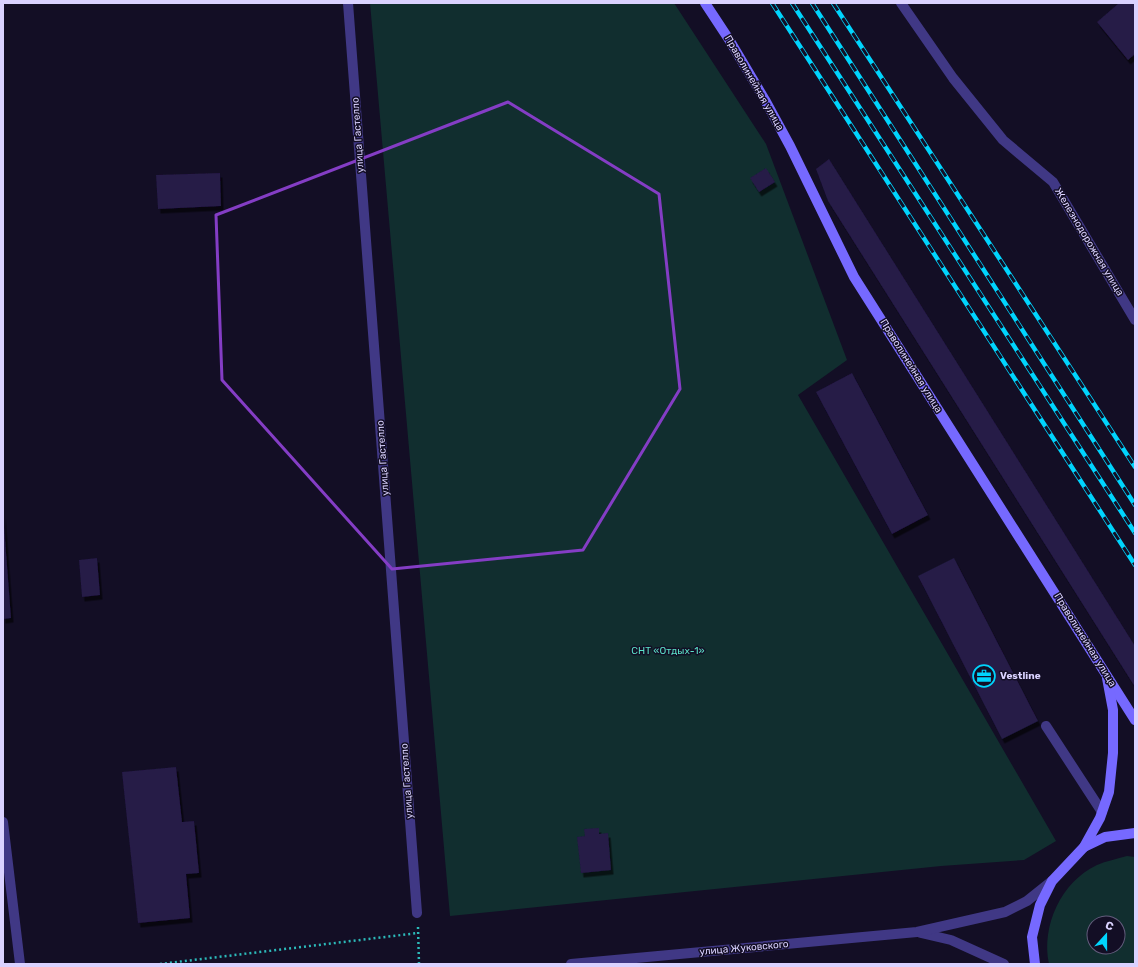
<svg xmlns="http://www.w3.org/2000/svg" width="1138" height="967" font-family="Rubik,sans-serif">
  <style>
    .green { fill: #112e2f; fill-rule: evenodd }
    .building { fill: #251a46; filter: url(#shadow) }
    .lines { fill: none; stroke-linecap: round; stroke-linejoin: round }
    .path { stroke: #2cb9b9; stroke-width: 2.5; stroke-dasharray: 2 3; stroke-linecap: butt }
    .service { stroke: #403885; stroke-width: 10 }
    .minor { stroke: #403885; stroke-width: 10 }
    .tertiary { stroke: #403885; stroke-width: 10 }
    .secondary { stroke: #7669ff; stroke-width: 10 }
    .rail-casing { stroke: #00d4fd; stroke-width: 4.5 }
    .rail { stroke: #130e25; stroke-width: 3; stroke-dasharray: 9; stroke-linecap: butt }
    .marked { fill: none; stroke: #843dc5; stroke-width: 3; stroke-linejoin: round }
    .labels { text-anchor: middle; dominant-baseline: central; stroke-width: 3; stroke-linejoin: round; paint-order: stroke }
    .street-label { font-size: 10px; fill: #dad2ff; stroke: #130e25 }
    .park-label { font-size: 10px; fill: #5be2c9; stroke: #130e25 }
    .poi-label { font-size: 10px; font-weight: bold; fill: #dad2ff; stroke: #130e25; text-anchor: start }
  </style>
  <defs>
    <filter id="shadow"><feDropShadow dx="2.5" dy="4.5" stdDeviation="0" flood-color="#0009"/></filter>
  </defs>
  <rect width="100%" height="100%" fill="#130e25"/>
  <g class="green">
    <path d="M370,3H674L766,144L847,360L798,395L1056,841L1024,860L941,866L450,916Z"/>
    <path d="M1127,856L1135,857V964H1049C1041,926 1061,882 1097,865C1106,861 1117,859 1127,856ZM1094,923H1118V947H1094Z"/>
  </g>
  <g class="building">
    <path d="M1119,3H1135V54L1128,60L1097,22Z"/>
    <path d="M829,159L1135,646V687L828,201L816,169Z"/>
    <path d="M766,168L775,182L759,192L750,178Z"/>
    <path d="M220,173L221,206L158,209L156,175Z"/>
    <path d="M852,373L928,515L892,534L816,392Z"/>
    <path d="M3,513L11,618L3,619Z"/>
    <path d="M97,558L100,595L82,597L79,560Z"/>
    <path d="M954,558L1038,721L1002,739L918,576Z"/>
    <path d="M176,767L182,822L194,821L199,873L186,874L190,918L138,923L122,772Z"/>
    <path d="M599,828V834L608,833L611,870L581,873L577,837L585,836L584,829Z"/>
  </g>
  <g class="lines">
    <g class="path">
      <path d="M418,927L419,964"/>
      <path d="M160,964L418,933"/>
    </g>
    <g class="service">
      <path d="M1046,726L1102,812"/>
      <path d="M3,822L20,964"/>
    </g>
    <g class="minor">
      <path d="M348,3L417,913"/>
      <path d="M901,3L953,78L1003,140L1053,182L1135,320"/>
    </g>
    <g class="tertiary">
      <path d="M921,933L951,940L1004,964"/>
      <path d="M571,964L917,932L1005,912L1027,901L1052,881"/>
    </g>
    <g class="secondary">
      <path d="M705,3L730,41L765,100L790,146L854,277L1135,720"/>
      <path d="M1084,847L1105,837L1135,833"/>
      <path d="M1035,964L1032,937L1040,905L1052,881L1084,847L1100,818L1109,792L1113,753V710L1107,678"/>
    </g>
    <g class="rail-casing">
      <g id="rail">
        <path d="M772,3L1135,565"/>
        <path d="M792,3L1135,533"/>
        <path d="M812,3L1135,505"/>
        <path d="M833,3L1135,467"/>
      </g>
    </g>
    <use href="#rail" class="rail"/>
  </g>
  <path class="marked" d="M508,102L659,194L680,389L583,550L392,569L222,380L216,215Z"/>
  <defs>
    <g id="office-ring" transform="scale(1.15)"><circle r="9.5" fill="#130e25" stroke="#00d4fd" stroke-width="1.5"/><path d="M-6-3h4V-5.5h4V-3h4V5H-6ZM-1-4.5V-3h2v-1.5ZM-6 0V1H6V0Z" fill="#00d4fd"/></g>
  </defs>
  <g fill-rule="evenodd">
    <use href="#office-ring" x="984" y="676"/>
  </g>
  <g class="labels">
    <g class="street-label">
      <text transform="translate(754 83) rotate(60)">Праволинейная улица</text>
      <text transform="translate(358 135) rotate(-94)">улица Гастелло</text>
      <text transform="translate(1089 242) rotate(59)">Железнодорожная улица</text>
      <text transform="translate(911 366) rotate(58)">Праволинейная улица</text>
      <text transform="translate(383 458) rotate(-94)">улица Гастелло</text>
      <text transform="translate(1085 640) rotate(58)">Праволинейная улица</text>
      <text transform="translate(407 781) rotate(-94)">улица Гастелло</text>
      <text transform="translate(744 948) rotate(-5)">улица Жуковского</text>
    </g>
    <g class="park-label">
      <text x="668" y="651">СНТ «Отдых-1»</text>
    </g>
    <g class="poi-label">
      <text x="1000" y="676">Vestline</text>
    </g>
  </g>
  <rect width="1138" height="967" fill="none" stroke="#dad2ff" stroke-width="8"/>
  <g transform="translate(1106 935) rotate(21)"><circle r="19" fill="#130e25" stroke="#635c7c"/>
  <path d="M0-3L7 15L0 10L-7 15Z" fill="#00d4fd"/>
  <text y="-6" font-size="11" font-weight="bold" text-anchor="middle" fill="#dad2ff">С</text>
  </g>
</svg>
